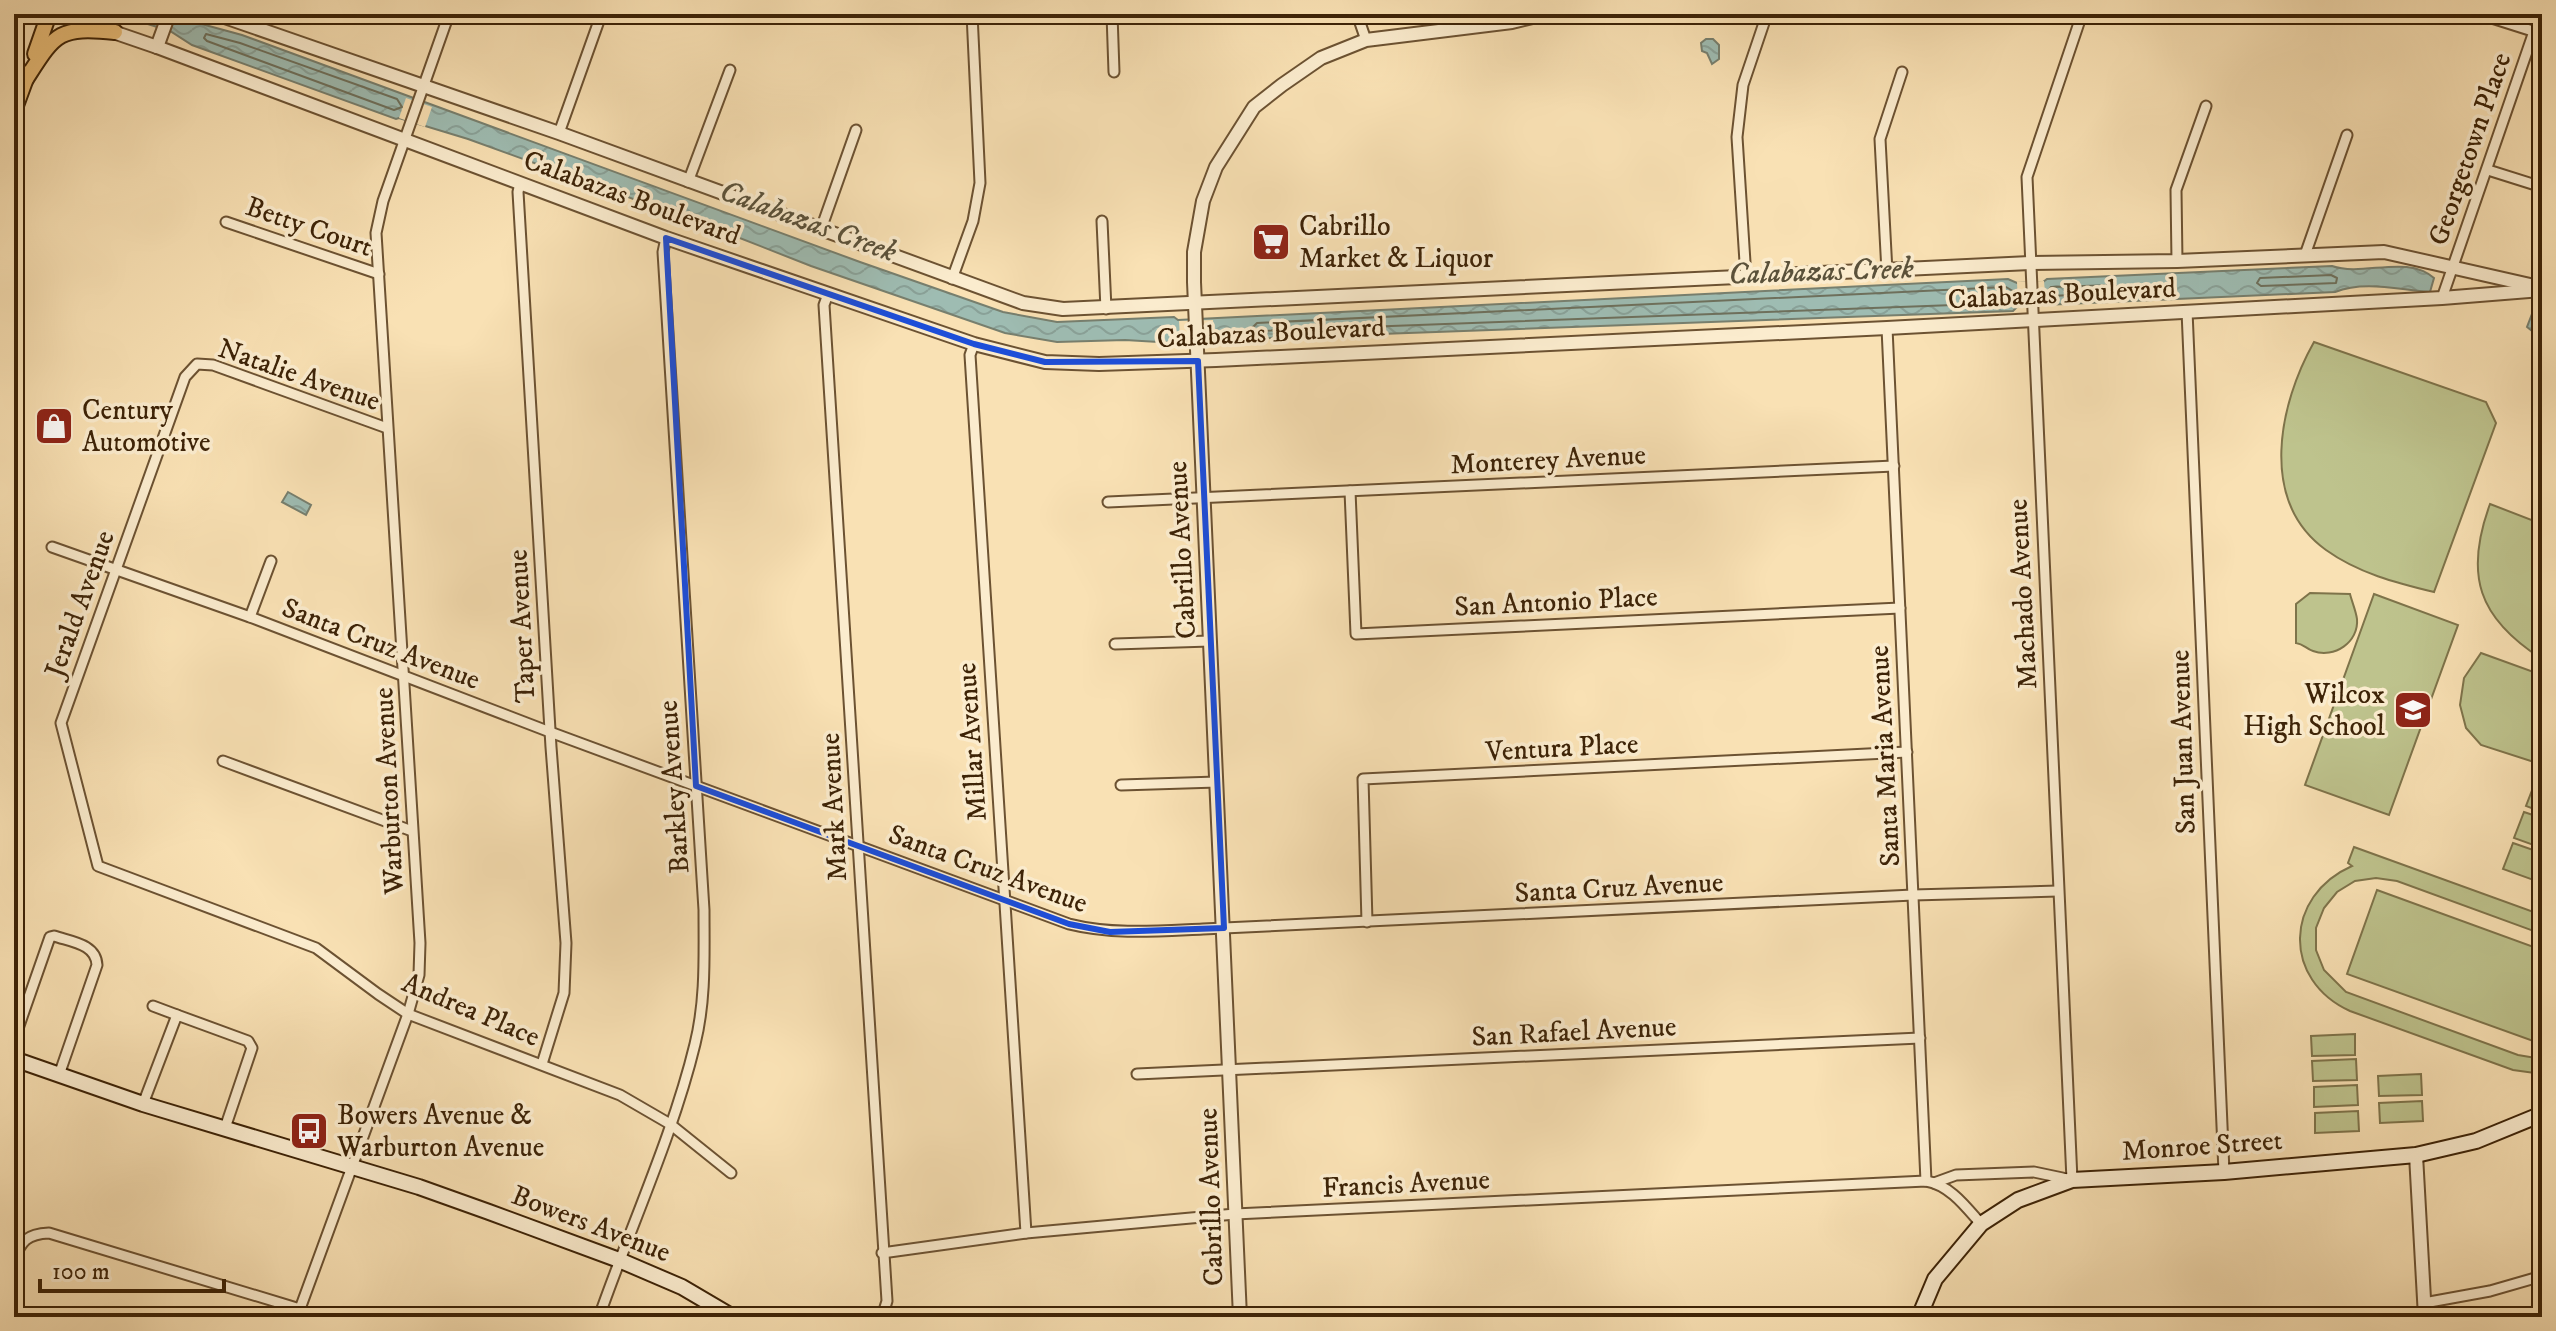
<svg xmlns="http://www.w3.org/2000/svg" width="2556" height="1331" font-family="'IM FELL DW Pica',serif">
  <style>
    .grass { fill: #bec38d; stroke: #7e734a; stroke-width: 2 }
    .water { fill: url(#water-waves); stroke: #777f6e; stroke-width: 2 }
    .pier { fill: #f9e1b4 }
    .lines { fill: none; stroke-linecap: round; stroke-linejoin: round }
    .shore { stroke: #6e705c; stroke-width: 2 }
    .minor-casing { stroke: #6c5232; stroke-width: 13 }
    .tertiary-casing { stroke: #6c5232; stroke-width: 16 }
    .secondary-casing { stroke: #3d2307; stroke-width: 18 }
    .primary-casing { stroke: #3d2307; stroke-width: 18 }
    .minor { stroke: #fbecce; stroke-width: 9 }
    .tertiary { stroke: #fbecce; stroke-width: 12 }
    .secondary { stroke: #fbecce; stroke-width: 14 }
    .primary { stroke: #ecc07a; stroke-width: 14 }
    .marked { fill: none; stroke: #1d4ed8; stroke-width: 6; stroke-linejoin: round }
    .labels { text-anchor: middle; dominant-baseline: central; stroke-width: 7; stroke-linejoin: round; paint-order: stroke }
    .street-label { font-size: 28px; fill: #3d2307; stroke: #fbecce }
    .poi-label { font-size: 28px; fill: #3d2307; stroke: #fbecce; text-anchor: start }
    .water-label { font-size: 30px; font-style: italic; fill: #5a513a; stroke: #fbecce }
  </style>
  <defs>
    <pattern id="water-waves" width="16" height="10" patternUnits="userSpaceOnUse" patternTransform="scale(2)"><rect width="16" height="10" fill="#9ebcb2"/><path d="M0 5q4-4 8 0t8 0" fill="none" stroke="#89a198"/></pattern>
  </defs>
  <rect width="100%" height="100%" fill="#f9e1b4"/>
  <filter id="stains"><feTurbulence type="fractalNoise" baseFrequency=".0025" numOctaves="4"/><feColorMatrix values="0 0 0 0 .2 0 0 0 0 .09 0 0 0 0 .02 0 0 0 .5 -.17"/></filter>
  <radialGradient id="worn" r=".72"><stop offset=".6" stop-color="#630" stop-opacity="0"/><stop offset="1" stop-color="#630" stop-opacity=".3"/></radialGradient>
  <g class="grass">
    <path d="M2314,342L2486,402L2496,423L2434,592C2396,583 2358,573 2326,550C2258,501 2279,404 2314,342Z"/>
    <path d="M2490,504L2542,524V659C2478,618 2464,575 2490,504Z"/>
    <path d="M2310,593L2350,594C2352,602 2356,611 2357,619C2359,642 2334,659 2313,651C2306,649 2304,644 2296,643V604Z"/>
    <path d="M2374,594L2458,625L2389,815L2305,785Z"/>
    <path d="M2481,653L2542,675V748L2537,763L2481,745L2466,728L2460,705L2464,678Z"/>
    <path d="M2536,780L2542,782V812L2526,806Z"/>
    <path d="M2524,812L2542,818V848L2514,838Z"/>
    <path d="M2513,843L2542,853V883L2503,869Z"/>
    <path d="M2354,847L2542,915V934L2397,881L2376,878L2355,881L2337,892L2324,908L2316,928V950L2324,970L2346,992L2518,1055L2542,1059V1074L2513,1070L2350,1011C2282,980 2284,896 2352,866L2348,863Z"/>
    <path d="M2377,890L2542,950V1025L2536,1042L2347,974Z"/>
    <path d="M2355,1034V1055L2312,1056L2311,1036Z"/>
    <path d="M2356,1059L2357,1080L2313,1081L2312,1061Z"/>
    <path d="M2421,1074L2422,1095L2379,1096L2378,1076Z"/>
    <path d="M2357,1085L2358,1105L2314,1107V1087Z"/>
    <path d="M2422,1101L2423,1121L2380,1123L2379,1103Z"/>
    <path d="M2358,1111L2359,1131L2315,1133V1113Z"/>
  </g>
  <g class="water">
    <path d="M116,14H165L242,35L860,262L1003,312L1057,322L1174,317L1178,320L2008,279L2017,283L2043,282L2047,279L2332,266C2364,277 2406,254 2434,278L2430,292C2399,290 2365,280 2335,292L2018,306L2013,311L1215,340L1179,338L1175,343L1125,340L1057,342L1005,333L811,266L727,233L468,139L399,118L396,119L192,45L170,31Z"/>
    <path d="M1706,39H1713L1719,45V59L1712,64L1707,53L1702,51L1701,43Z"/>
    <path d="M2542,313V339L2527,327L2532,314Z"/>
    <path d="M288,492L311,505L306,515L282,502Z"/>
  </g>
  <g class="pier">
    <path d="M406,98L432,107L425,127L399,118Z"/>
    <path d="M2044,281L2046,305L2018,306L2017,282Z"/>
    <path d="M1213,320L1214,336L1180,338L1179,321Z"/>
  </g>
  <g class="lines">
    <g class="shore">
      <path d="M206,34L240,43L397,99L402,107L394,110L207,41L204,38Z"/>
      <path d="M2331,275L2337,278L2336,283L2261,286L2257,283L2260,278Z"/>
      <path d="M2115,285L2119,288L2116,293L2050,296L2046,293L2051,287Z"/>
      <path d="M2006,287L2018,294L2008,303L1257,331L1253,327L1257,323Z"/>
    </g>
    <g class="minor-casing">
      <g id="minor">
        <path d="M1112,14L1114,72"/>
        <path d="M1357,14L1366,40"/>
        <path d="M2479,14L2542,34"/>
        <path d="M559,133L600,18"/>
        <path d="M2488,170L2542,187"/>
        <path d="M688,182L730,70"/>
        <path d="M520,183L518,192L551,747L566,943L564,993L542,1064"/>
        <path d="M1102,221L1106,309"/>
        <path d="M226,222L379,274"/>
        <path d="M821,229L856,130"/>
        <path d="M2305,255L2347,135"/>
        <path d="M2177,261L2176,190L2206,106"/>
        <path d="M1887,272L1880,139L1902,72"/>
        <path d="M1746,278L1737,137L1743,85L1767,14"/>
        <path d="M952,279L973,221L980,183L972,14"/>
        <path d="M828,294L824,305L887,1301L882,1317"/>
        <path d="M2442,298L2540,14"/>
        <path d="M2187,311L2224,1172"/>
        <path d="M1887,328L1926,1181"/>
        <path d="M974,344L970,355L1026,1233"/>
        <path d="M387,428L213,365L197,364L185,377L61,723L98,866L316,948L378,994L408,1014L620,1095L670,1124L731,1173"/>
        <path d="M1350,491L1356,634L1900,608"/>
        <path d="M1108,502L1894,466"/>
        <path d="M52,547L250,617L550,732L1069,924C1113,935 1158,931 1203,929L1913,895L2058,891"/>
        <path d="M250,617L271,561"/>
        <path d="M1115,644L1210,641"/>
        <path d="M223,761L412,831"/>
        <path d="M1121,785L1217,782"/>
        <path d="M1367,922L1363,779L1907,752"/>
        <path d="M153,1006L177,1015"/>
        <path d="M14,1040L50,937L54,936C72,942 96,944 97,965L59,1075"/>
        <path d="M1137,1074L1920,1038"/>
        <path d="M143,1104L177,1015L248,1041L252,1048L225,1128"/>
        <path d="M1934,1183L1956,1175L2034,1172L2072,1180L2027,177L2082,14"/>
        <path d="M882,1253L1026,1233L1235,1214L1926,1181C1950,1185 1966,1207 1981,1224"/>
        <path d="M14,1260C21,1241 27,1234 49,1233L300,1309"/>
        <path d="M2424,1303L2490,1291L2542,1276"/>
        <path d="M297,1317L408,1014L419,975L420,943L376,233L383,201L449,14"/>
        <path d="M599,1317C630,1228 673,1135 695,1044C706,1000 704,955 704,910L663,252L666,238"/>
      </g>
    </g>
    <g class="tertiary-casing">
      <g id="tertiary">
        <path d="M61,14L157,47L666,238L974,344L1045,362L1099,364L1216,360L1887,328L2442,298L2542,290"/>
        <path d="M216,14L559,133L1023,303L1063,309L2030,263L2177,261L2384,252L2539,287"/>
        <path d="M157,47L169,14"/>
        <path d="M2416,1155L2425,1317"/>
        <path d="M1240,1317L1194,282V252L1203,201L1216,167L1254,107L1282,85L1321,58L1366,40L1512,22L1545,14"/>
      </g>
    </g>
    <g class="secondary-casing">
      <g id="secondary">
        <path d="M14,1059L143,1104L419,1187L489,1212L619,1260L682,1287L733,1317"/>
        <path d="M1919,1317L1935,1279L1981,1224L2018,1200L2072,1180L2224,1172L2416,1155L2476,1141L2542,1114"/>
      </g>
    </g>
    <g class="primary-casing">
      <g id="primary">
        <path d="M14,27L19,14"/>
        <path d="M35,54L49,14"/>
        <path d="M26,79C55,34 58,26 115,32"/>
        <path d="M14,111L28,73"/>
      </g>
    </g>
    <use href="#minor" class="minor"/>
    <use href="#tertiary" class="tertiary"/>
    <use href="#secondary" class="secondary"/>
    <use href="#primary" class="primary"/>
  </g>
  <path class="marked" d="M666,238L974,344L1045,362L1198,361L1224,928L1110,932L1069,924L696,786Z"/>
  <defs>
    <g id="supermarket-square" transform="scale(2)"><rect x="-9" y="-9" width="18" height="18" rx="4" fill="#8f2418" stroke="#fbecce"/><path d="M-6-5.5h2.5l.6 2H6L4.5 2H-2.5L-4.4-4H-6ZM-1.5 3.2a1.3 1.3 0 1 0 .1 0ZM3 3.2a1.3 1.3 0 1 0 .1 0Z" fill="#fff"/></g>
    <g id="shop-square" transform="scale(2)"><rect x="-9" y="-9" width="18" height="18" rx="4" fill="#8f2418" stroke="#fbecce"/><path d="M-5-2.5h2.3a2.7 3.5 0 0 1 5.4 0H5L5.5 6h-11ZM-1.5-2.5h3a1.5 2.3 0 0 0-3 0Z" fill="#fff"/></g>
    <g id="school-square" transform="scale(2)"><rect x="-9" y="-9" width="18" height="18" rx="4" fill="#8f2418" stroke="#fbecce"/><path d="M0-5L7-2L0 1L-7-2ZM-4 1L0 2.5L4 1V4Q0 6-4 4Z" fill="#fff"/></g>
    <g id="bus-square" transform="scale(2)"><rect x="-9" y="-9" width="18" height="18" rx="4" fill="#8f2418" stroke="#fbecce"/><path d="M-5-6H5V4H4V6H2V4H-2V6H-4V4H-5ZM-3.5-4V0h7V-4ZM-3.5 1.2v1.5H-2V1.2ZM2 1.2v1.5H3.5V1.2Z" fill="#fff"/></g>
  </defs>
  <g fill-rule="evenodd">
    <use href="#supermarket-square" x="1271" y="242"/>
    <use href="#shop-square" x="54" y="426"/>
    <use href="#school-square" x="2413" y="710"/>
    <use href="#bus-square" x="309" y="1131"/>
  </g>
  <g class="labels">
    <g class="street-label">
      <text transform="translate(2470 149) rotate(-71)">Georgetown Place</text>
      <text transform="translate(632 198) rotate(20)">Calabazas Boulevard</text>
      <text transform="translate(309 227) rotate(19)">Betty Court</text>
      <text transform="translate(2062 294) rotate(-3)">Calabazas Boulevard</text>
      <text transform="translate(1271 333) rotate(-3)">Calabazas Boulevard</text>
      <text transform="translate(299 375) rotate(19)">Natalie Avenue</text>
      <text transform="translate(1548 460) rotate(-3)">Monterey Avenue</text>
      <text transform="translate(1182 550) rotate(-93)">Cabrillo Avenue</text>
      <text transform="translate(2023 594) rotate(-93)">Machado Avenue</text>
      <text transform="translate(1556 602) rotate(-3)">San Antonio Place</text>
      <text transform="translate(80 604) rotate(-70)">Jerald Avenue</text>
      <text transform="translate(522 626) rotate(-93)">Taper Avenue</text>
      <text transform="translate(381 644) rotate(21)">Santa Cruz Avenue</text>
      <text transform="translate(972 742) rotate(-94)">Millar Avenue</text>
      <text transform="translate(2183 742) rotate(-92)">San Juan Avenue</text>
      <text transform="translate(1562 748) rotate(-3)">Ventura Place</text>
      <text transform="translate(1885 756) rotate(-93)">Santa Maria Avenue</text>
      <text transform="translate(674 787) rotate(-94)">Barkley Avenue</text>
      <text transform="translate(389 791) rotate(-93)">Warburton Avenue</text>
      <text transform="translate(834 807) rotate(-93)">Mark Avenue</text>
      <text transform="translate(988 869) rotate(20)">Santa Cruz Avenue</text>
      <text transform="translate(1619 888) rotate(-3)">Santa Cruz Avenue</text>
      <text transform="translate(471 1010) rotate(23)">Andrea Place</text>
      <text transform="translate(1574 1032) rotate(-3)">San Rafael Avenue</text>
      <text transform="translate(2202 1146) rotate(-4)">Monroe Street</text>
      <text transform="translate(1406 1184) rotate(-3)">Francis Avenue</text>
      <text transform="translate(1211 1197) rotate(-92)">Cabrillo Avenue</text>
      <text transform="translate(591 1224) rotate(21)">Bowers Avenue</text>
    </g>
    <g class="poi-label">
      <text x="1299" y="226">Cabrillo<tspan x="1299" dy="32">Market &amp; Liquor</tspan></text>
      <text x="82" y="410">Century<tspan x="82" dy="32">Automotive</tspan></text>
      <text x="2385" y="694" text-anchor="end">Wilcox<tspan x="2385" dy="32">High School</tspan></text>
      <text x="337" y="1115">Bowers Avenue &amp;<tspan x="337" dy="32">Warburton Avenue</tspan></text>
    </g>
    <g class="water-label">
      <text transform="translate(808 222) rotate(20)">Calabazas Creek</text>
      <text transform="translate(1821 272) rotate(-2)">Calabazas Creek</text>
    </g>
  </g>
  <rect width="2556" height="1331" fill="none" stroke="#f9e1b4" stroke-width="48"/>
  <rect x="16" y="16" width="2524" height="1299" fill="none" stroke="#3d2307" stroke-width="4"/>
  <rect x="24" y="24" width="2508" height="1283" fill="none" stroke="#3d2307" stroke-width="2"/>
  <path d="M40 1279v12h184v-12" fill="none" stroke="#3d2307" stroke-width="4"/>
  <text x="52" y="1279" font-size="24" fill="#3d2307" stroke="#fbecce" stroke-width="6" paint-order="stroke">100 m</text>
  <rect width="100%" height="100%" filter="url(#stains)"/>
  <rect width="100%" height="100%" fill="url(#worn)"/>
</svg>
